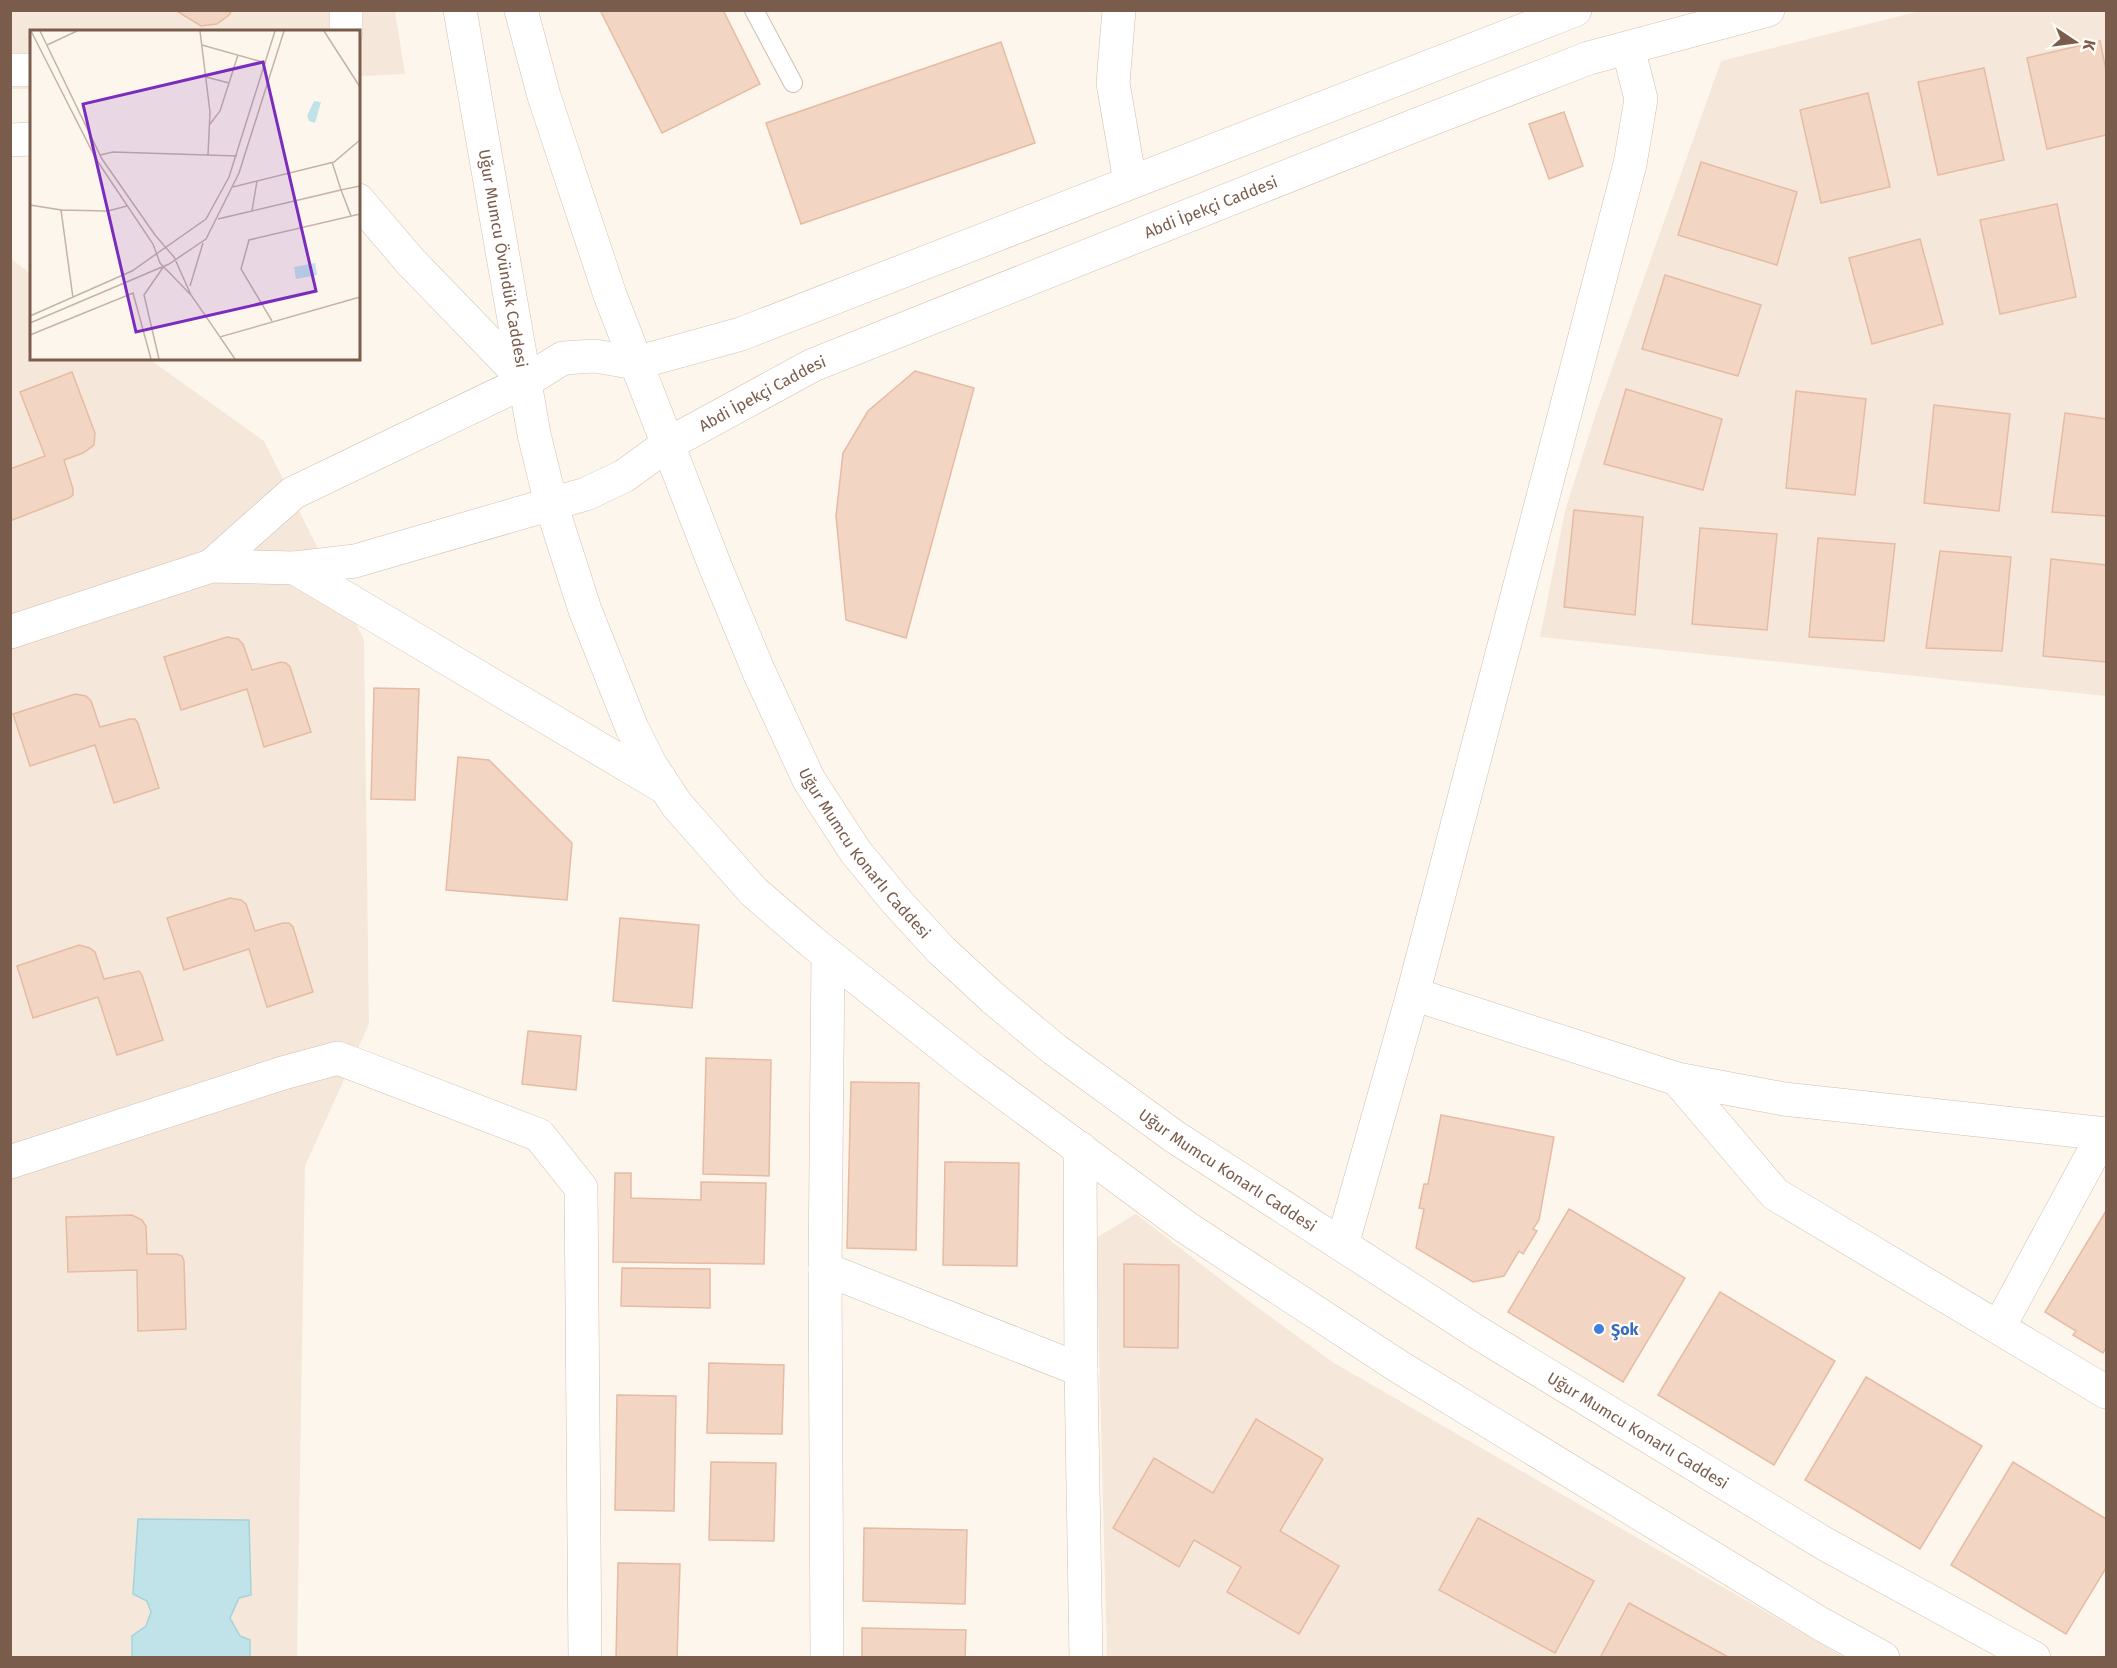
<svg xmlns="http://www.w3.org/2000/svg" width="2117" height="1668" font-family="'Fira Sans',sans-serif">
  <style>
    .residential { fill: #f5e8da }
    .water { fill: #bfe3e8; stroke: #a5d3da; stroke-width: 1.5 }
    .building { fill: #f3d5c3; stroke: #e6bba3; stroke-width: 1.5 }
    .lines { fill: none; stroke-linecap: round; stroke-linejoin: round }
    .lane-casing { stroke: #d1beb0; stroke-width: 20 }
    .street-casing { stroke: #d1beb0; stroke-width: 34 }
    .secondary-casing { stroke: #d6c0b0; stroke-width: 34 }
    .lane { stroke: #fff; stroke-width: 18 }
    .street { stroke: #fff; stroke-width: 33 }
    .secondary { stroke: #fff; stroke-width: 33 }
    .shop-dot { fill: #3f7fe0; stroke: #fffaf3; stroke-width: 2 }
    .labels { text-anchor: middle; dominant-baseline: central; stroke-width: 4.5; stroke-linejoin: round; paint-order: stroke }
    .street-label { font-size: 16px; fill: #7a5c4d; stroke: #fffaf3 }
    .shop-label { font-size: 16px; font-weight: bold; fill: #366cbe; stroke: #fffaf3; text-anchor: start }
    .inset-road { fill: none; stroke: #c5b3a7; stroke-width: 1.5 }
    .view { fill: #7b2cbf; fill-opacity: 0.15; stroke: #7b2cbf; stroke-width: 3 }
    .inset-edge { fill: none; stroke: #7a5c4d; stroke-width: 3 }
  </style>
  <rect width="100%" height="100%" fill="#fdf6ec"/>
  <g class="residential">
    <path d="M10,11H395L405,74L359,76L358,32H32L31,89H11Z"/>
    <path d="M1920,11H2106V696L1540,637L1565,511L1595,416L1721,61Z"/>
    <path d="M10,258L31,274L32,358L149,359L264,441L364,640L369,1024L305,1166L297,1657H11Z"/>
    <path d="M1136,1214L1250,1302L1334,1363L1844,1657H1107L1096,1238Z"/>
  </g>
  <path class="water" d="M138,1519L249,1520L251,1595L239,1598L230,1618L240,1636L250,1640V1657H132V1636L146,1626L151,1612L147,1601L133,1594Z"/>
  <g class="building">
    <path d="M175,10H232L229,15L217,24L201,26Z"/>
    <path d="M600,10H723L760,84L662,133Z"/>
    <path d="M2100,41L2106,70V135L2047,149L2027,58Z"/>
    <path d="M1001,42L1035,143L801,224L766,123Z"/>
    <path d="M1984,68L2004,160L1938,175L1918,82Z"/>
    <path d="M1868,93L1890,187L1821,203L1800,110Z"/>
    <path d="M1564,112L1583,166L1549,179L1529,124Z"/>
    <path d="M1701,162L1797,192L1777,265L1678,235Z"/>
    <path d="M2057,204L2076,297L2000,314L1980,220Z"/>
    <path d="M1920,239L1943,324L1872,344L1849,258Z"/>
    <path d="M1665,275L1761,305L1738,376L1642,349Z"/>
    <path d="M915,371L974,388L906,638L846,620L836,516L843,453L868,411Z"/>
    <path d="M72,372L95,433L94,445L83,453L64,460L73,489V495L69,498L10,521V469L45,456L20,392Z"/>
    <path d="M1626,389L1722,419L1703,490L1604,464Z"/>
    <path d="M1796,391L1866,399L1855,495L1786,488Z"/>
    <path d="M1934,405L2010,414L1999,511L1924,503Z"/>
    <path d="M2065,413L2106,419V516L2052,512Z"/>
    <path d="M1574,510L1643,517L1635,615L1564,607Z"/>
    <path d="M1700,528L1777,534L1767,630L1692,624Z"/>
    <path d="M1818,538L1895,544L1884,641L1809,637Z"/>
    <path d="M1940,551L2011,557L2002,651L1926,648Z"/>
    <path d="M2051,559L2106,565V662L2043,656Z"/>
    <path d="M227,637L238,639L243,644L252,670L281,662L286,663L290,667L311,732L264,747L247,689L181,710L164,657Z"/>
    <path d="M374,688L419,689L415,800L371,799Z"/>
    <path d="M75,694L86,696L91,701L100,727L130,719H135L138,723L159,788L114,803L95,745L30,766L13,714Z"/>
    <path d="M458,757L489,760L572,843L567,900L446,890Z"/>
    <path d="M230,898L241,900L246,904L255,931L283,923H289L293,927L313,992L267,1007L249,949L184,970L167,918Z"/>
    <path d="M620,918L699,925L692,1008L613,1001Z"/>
    <path d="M79,945L90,948L95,952L104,979L139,971L142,975L163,1040L117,1055L98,997L33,1018L17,966Z"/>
    <path d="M528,1031L581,1036L576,1090L522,1084Z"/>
    <path d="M706,1058L771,1060L769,1176L703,1174Z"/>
    <path d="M851,1082L919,1083L916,1250L847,1248Z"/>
    <path d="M1441,1115L1554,1137L1539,1220L1533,1229L1537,1231L1523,1254L1519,1251L1504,1276L1473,1282L1416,1248L1424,1209L1419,1208L1424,1184H1428Z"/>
    <path d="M945,1162L1019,1163L1017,1266L943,1265Z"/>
    <path d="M615,1173H631V1198L701,1200V1182L766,1183L764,1264L613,1262Z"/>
    <path d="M1569,1209L1685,1278L1623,1382L1508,1312Z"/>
    <path d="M2106,1211V1347L2103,1353L2073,1335L2076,1331L2045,1312Z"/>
    <path d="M132,1215L142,1220L146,1226L147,1254H177L182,1256L184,1261L186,1329L138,1331L137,1270L68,1272L66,1217Z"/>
    <path d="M1124,1264L1179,1265L1178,1348L1124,1347Z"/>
    <path d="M622,1268L710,1269V1308L621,1306Z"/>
    <path d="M1720,1292L1835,1361L1774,1465L1658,1395Z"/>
    <path d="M709,1363L784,1365L782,1434L707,1433Z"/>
    <path d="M1866,1377L1982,1446L1920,1549L1805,1480Z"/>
    <path d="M617,1395L676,1396L674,1511L615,1510Z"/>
    <path d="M1256,1419L1323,1459L1280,1531L1339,1566L1299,1634L1227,1592L1241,1567L1194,1540L1179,1567L1113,1528L1154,1458L1213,1493Z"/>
    <path d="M711,1462L776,1463L774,1541L709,1540Z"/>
    <path d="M2013,1462L2106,1519V1568L2066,1634L1951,1565Z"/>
    <path d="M1478,1518L1594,1581L1555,1653L1439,1590Z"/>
    <path d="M864,1528L967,1530L965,1604L863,1601Z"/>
    <path d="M618,1563L680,1564L677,1658H616Z"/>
    <path d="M1629,1603L1730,1658H1600Z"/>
    <path d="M862,1628L966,1630L965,1658H862Z"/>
  </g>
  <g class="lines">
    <g class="lane-casing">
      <path id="lane" d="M754,10L793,83"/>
    </g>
    <g class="street-casing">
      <g id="street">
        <path d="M1119,10L1113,83L1130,182"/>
        <path d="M346,32V10"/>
        <path d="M10,70H32"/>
        <path d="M10,140L32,139"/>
        <path d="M211,566L293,493L526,381L410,261L358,200"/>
        <path d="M10,632L211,566L295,568L355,561L551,504"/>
        <path d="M1413,994L1677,1079L1784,1099L2106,1134"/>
        <path d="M1677,1079L1775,1194L2106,1392"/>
        <path d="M1080,1148L1081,1370L1086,1658"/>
        <path d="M10,1162L283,1073L338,1058L539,1135L581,1188L585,1658"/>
        <path d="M1342,1245L1413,994L1630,164L1641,99L1628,48"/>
        <path d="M825,1269L828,955"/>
        <path d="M1999,1327L2104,1133"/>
        <path d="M827,1658L825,1269L1081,1370"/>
      </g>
    </g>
    <g class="secondary-casing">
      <g id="secondary">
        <path id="s1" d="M460,10L534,434L551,504L585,610L632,728L650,764L677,805L754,892L812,942L973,1070L1187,1228L1401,1368L1821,1624L1883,1658"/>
        <path id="s2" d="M521,10L544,96L610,295L715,566L759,672L809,780L855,851L896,901L941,950L993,998L1054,1049L1175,1137L1480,1334L1825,1544L2034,1658"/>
        <path d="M526,381L563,358L595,356L636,363L741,334L1575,10"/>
        <path id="s3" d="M551,504L586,494L624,476L668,444L813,365L1416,125L1589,58L1768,10"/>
        <path d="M295,568L662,786"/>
      </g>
    </g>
    <use href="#lane" class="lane"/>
    <use href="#street" class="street"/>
    <use href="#secondary" class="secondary"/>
  </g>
  <circle class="shop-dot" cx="1599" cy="1329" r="6"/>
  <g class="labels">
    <g class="street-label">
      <text stroke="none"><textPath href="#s3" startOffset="726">Abdi İpekçi Caddesi</textPath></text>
      <text stroke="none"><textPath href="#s1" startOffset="252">Uğur Mumcu Övündük Caddesi</textPath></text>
      <text stroke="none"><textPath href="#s3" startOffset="240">Abdi İpekçi Caddesi</textPath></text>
      <text stroke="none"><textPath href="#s2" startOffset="915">Uğur Mumcu Konarlı Caddesi</textPath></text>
      <text stroke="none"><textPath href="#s2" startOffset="1401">Uğur Mumcu Konarlı Caddesi</textPath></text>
      <text stroke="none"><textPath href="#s2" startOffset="1887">Uğur Mumcu Konarlı Caddesi</textPath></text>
    </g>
    <g class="shop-label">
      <text x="1611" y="1329">Şok</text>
    </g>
  </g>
  <g transform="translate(30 30)">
    <rect width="330" height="330" fill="#fdf6ec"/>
    <path d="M284,71L291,72L285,93L279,91L277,86ZM285,233L287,245L266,249L264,237Z" fill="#bfe3e8"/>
    <path class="inset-road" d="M1,1L66,129L123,214L130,233L161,265M10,1L72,129L125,205L144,227L161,265L190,307L330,267M170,1L180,82L178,125M294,1L330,57M17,15L47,1M172,15L236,33M176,47L199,53M180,94L190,81L208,25M70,125L83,122L207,126M302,132L311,160L330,156M227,151L222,181L311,160L321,186M203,157L304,132L330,110M0,175L31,180L43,268M31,180L78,181L97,176M188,189L222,181M160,256L173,213M0,286L102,241L176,189L199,147L245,1M242,291L211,239L219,210L330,184M0,293L139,234L176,209L209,143L254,1M0,305L103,263L121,329M190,307L205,329M129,329L114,265L134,236"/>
    <path class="view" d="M233,32L286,261L106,302L53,74Z"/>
    <rect width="330" height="330" class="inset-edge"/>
  </g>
  <rect width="2117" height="1668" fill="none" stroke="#7a5c4d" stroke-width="24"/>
  <g transform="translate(2075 42) rotate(103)" stroke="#fffaf3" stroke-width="4.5" paint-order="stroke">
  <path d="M0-4.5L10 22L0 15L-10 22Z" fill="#7a5c4d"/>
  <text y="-9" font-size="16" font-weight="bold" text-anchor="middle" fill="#7a5c4d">K</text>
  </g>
</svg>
